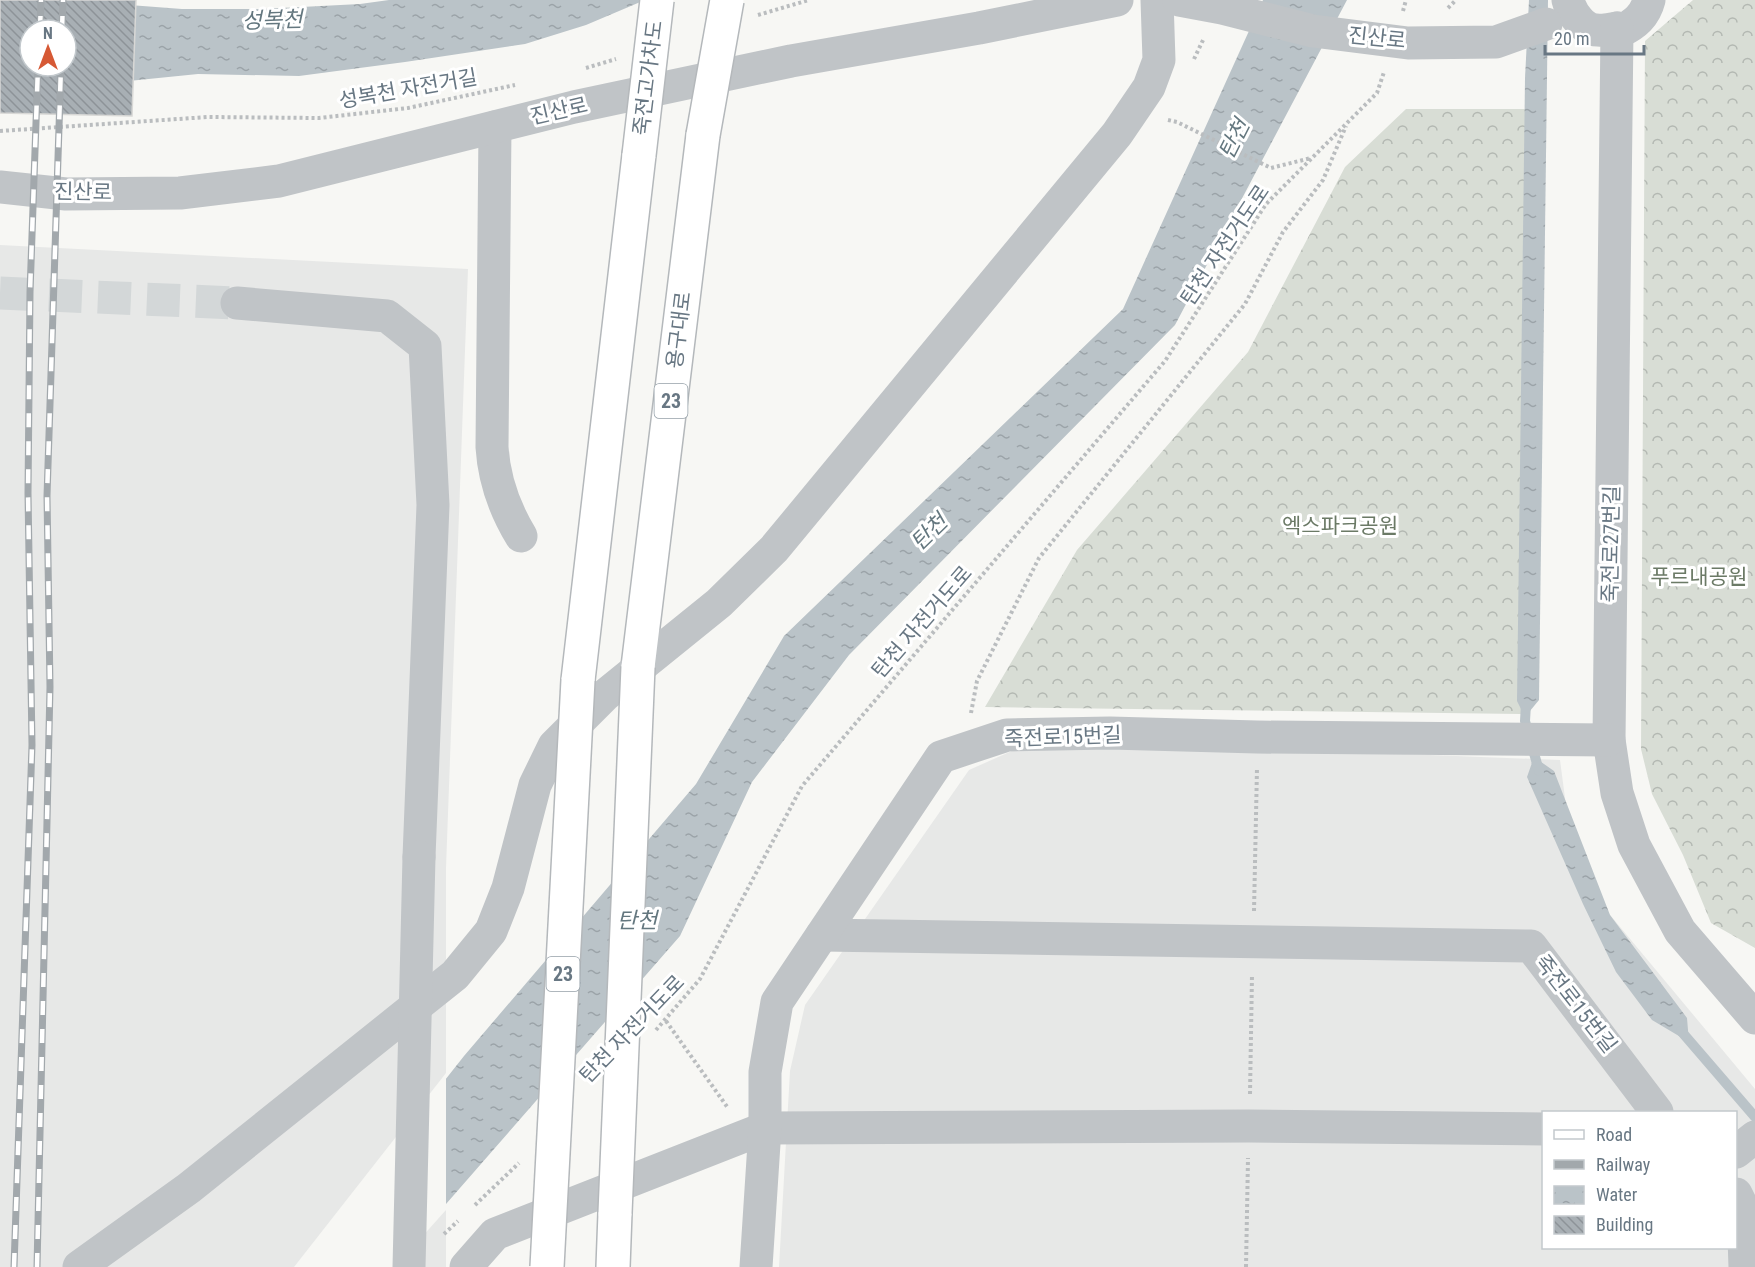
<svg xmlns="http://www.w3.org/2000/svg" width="1755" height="1267" font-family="'Roboto Condensed','Noto Sans KR',sans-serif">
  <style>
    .built { fill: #e7e8e7; fill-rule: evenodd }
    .forest { fill: url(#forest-crowns) }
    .water { fill: url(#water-ripples); fill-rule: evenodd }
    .pier { fill: #f7f7f4 }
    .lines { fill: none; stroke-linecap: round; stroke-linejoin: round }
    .stream { stroke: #bac3c8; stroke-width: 10 }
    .building { fill: url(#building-back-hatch); stroke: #d8d8d6; stroke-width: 1.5; fill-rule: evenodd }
    .minor-tunnel { stroke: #d3d7d8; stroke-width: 33; stroke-dasharray: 33 16; stroke-linecap: butt }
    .major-casing { stroke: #b4b8bb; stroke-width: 36 }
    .path { stroke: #babdbf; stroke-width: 4; stroke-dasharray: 3 3; stroke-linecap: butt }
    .minor { stroke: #c0c4c7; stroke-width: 33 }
    .major { stroke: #fff; stroke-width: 33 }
    .rail-casing { stroke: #a2a8ac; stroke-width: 7 }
    .rail { stroke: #fff; stroke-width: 4.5; stroke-dasharray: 14; stroke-linecap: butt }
    .major-bridge-casing { stroke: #b4b8bb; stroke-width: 36; stroke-linecap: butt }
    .path-bridge { stroke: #babdbf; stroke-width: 4; stroke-dasharray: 3 3; stroke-linecap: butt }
    .minor-bridge { stroke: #c0c4c7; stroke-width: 33 }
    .major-bridge { stroke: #fff; stroke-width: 33 }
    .labels { text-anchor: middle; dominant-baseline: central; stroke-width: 6; stroke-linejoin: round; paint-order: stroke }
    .shield { fill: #fff; stroke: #95a0a8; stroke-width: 1.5 }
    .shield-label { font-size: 20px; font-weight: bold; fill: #687783 }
    .street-label { font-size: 21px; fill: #687783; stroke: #fff }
    .park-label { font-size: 21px; fill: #6b7a66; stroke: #fff }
    .water-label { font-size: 22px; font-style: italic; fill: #64777f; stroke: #fff }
  </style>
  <defs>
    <pattern id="forest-crowns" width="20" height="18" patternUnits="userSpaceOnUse" patternTransform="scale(1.5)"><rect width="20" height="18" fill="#d8ddd5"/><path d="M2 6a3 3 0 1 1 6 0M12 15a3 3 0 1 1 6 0" fill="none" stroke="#b3b8b2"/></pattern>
    <pattern id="water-ripples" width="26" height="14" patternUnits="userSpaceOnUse" patternTransform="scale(1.5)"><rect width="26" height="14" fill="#bac3c8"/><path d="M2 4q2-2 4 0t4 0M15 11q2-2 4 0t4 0" fill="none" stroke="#9ba3a8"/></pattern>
    <pattern id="building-back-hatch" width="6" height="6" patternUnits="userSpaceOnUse" patternTransform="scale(1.5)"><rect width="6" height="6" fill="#a8afb4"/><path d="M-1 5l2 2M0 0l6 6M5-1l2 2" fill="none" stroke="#8d9398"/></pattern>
  </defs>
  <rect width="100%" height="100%" fill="#f7f7f4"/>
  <g class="built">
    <path d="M0,245L468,269L446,868V1267H0Z"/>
    <path d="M1122,743L1560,760L1570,836L1606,910L1755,1089V1267H779L790,1071L805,1005L969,770L1021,747ZM1544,1112H1736V1248H1544Z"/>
  </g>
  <g class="forest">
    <path d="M1693,0H1755V948L1711,923L1683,855L1652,794L1641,749L1645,41Z"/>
    <path d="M1406,109H1532L1521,714L985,707L1077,550L1248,352L1345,167Z"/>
  </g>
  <g class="water">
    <path d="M389,0H645L586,25L525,44L405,62L299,76L198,74L0,94V3L90,2L182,9H262L360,4ZM30,30H66V66H30Z"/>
    <path d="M1263,0H1347L1175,325L849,655L752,782L680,936L391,1267H297L464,1056L696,784L784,636L1123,309Z"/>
    <path d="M1529,0H1548L1539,700L1525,717L1517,701L1525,78Z"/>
    <path d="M1534,757L1554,771L1610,915L1687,1018L1689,1042L1652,1020L1616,972L1583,904L1527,777Z"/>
  </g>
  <path class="pier" d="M446,1073V1210L395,1267H294Z"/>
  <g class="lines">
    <g class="stream">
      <path d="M1526,704L1525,721L1539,771"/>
      <path d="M1681,1031L1755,1117"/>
    </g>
  </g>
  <path class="building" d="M0,0H136L132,116L0,113ZM30,30H66V66H30Z"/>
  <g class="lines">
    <path class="minor-tunnel" d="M0,293L237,303"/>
    <g class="major-casing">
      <g id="major">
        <path d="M638,667L703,135"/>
        <path d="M578,680L639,155"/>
        <path d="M613,1267L615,1213"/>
      </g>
    </g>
    <g class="path">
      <path d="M1403,11L1406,0"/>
      <path d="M758,15L809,0"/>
      <path d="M1194,59L1204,38"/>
      <path d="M586,68L616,59"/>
      <path d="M1168,120L1177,122L1271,168L1311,158"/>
      <path d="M0,131L208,117L319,118L408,108L515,85"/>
      <path d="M971,713L977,681L1039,558L1245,304L1283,232L1323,180L1346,126"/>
      <path d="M1254,911L1257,768"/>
      <path d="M666,1021L728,1108"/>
      <path d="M656,1030L700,979L802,786L1165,361L1266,204L1377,93L1384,72"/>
      <path d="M1250,1094L1252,975"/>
      <path d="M475,1205L519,1163"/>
      <path d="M444,1234L458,1221"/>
      <path d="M1246,1267L1248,1158"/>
    </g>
    <g class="minor">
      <path d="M1568,0C1571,13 1583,30 1597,30C1603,31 1610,29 1617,28L1621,31C1635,24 1645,16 1649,0"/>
      <path d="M1617,28L1609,740L1617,793L1634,845L1680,931L1755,1018"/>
      <path d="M495,127L492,447C494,479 504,508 521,536"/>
      <path d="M0,187L66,194L180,193L279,181L574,107L791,61L979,28L1117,0"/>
      <path d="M237,303L387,316L425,346L433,505L419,857"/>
      <path d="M822,935L1531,946L1657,1112"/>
      <path d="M1736,1152L1755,1137"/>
      <path d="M1736,1194L1743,1208L1745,1267"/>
      <path d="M79,1267L189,1188L455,975L491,931L508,888L535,785L554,746L604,696L719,603L774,549L1117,134L1149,87L1159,60L1157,0"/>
      <path d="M466,1267L495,1234L765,1128L1249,1126L1544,1129"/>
      <path d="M756,1267L765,1128V1072L777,1002L941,757L1007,735L1110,733L1257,737L1609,740"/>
    </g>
    <use href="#major" class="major"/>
    <g class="rail-casing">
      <g id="rail">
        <path d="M40,30L41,0"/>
        <path d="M62,30L63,0"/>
        <path d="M14,1267L32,745L28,493L30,292L38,66"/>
        <path d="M37,1267L50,687L47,496L61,66"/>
      </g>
    </g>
    <use href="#rail" class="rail"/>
    <g class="major-bridge-casing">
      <g id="major-bridge">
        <path d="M703,135L727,0"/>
        <path d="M639,155L657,0"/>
        <path d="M615,1213L638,667"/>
        <path d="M547,1267L578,680"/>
      </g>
    </g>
    <path class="path-bridge" d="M1448,8L1456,0"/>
    <g class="minor-bridge">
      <path d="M1179,0L1222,8L1313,31L1408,43L1496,42L1546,24"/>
      <path d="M409,1267L419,857"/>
    </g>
    <use href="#major-bridge" class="major-bridge"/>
  </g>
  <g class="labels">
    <g class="shield">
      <rect x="654.5" y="384" width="33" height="34" rx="4.5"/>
      <rect x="546.5" y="957" width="33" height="34" rx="4.5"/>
    </g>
    <g class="shield-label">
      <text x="671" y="401">23</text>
      <text x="563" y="974">23</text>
    </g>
    <g class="street-label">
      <text transform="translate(1377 38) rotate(6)">진산로</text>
      <text transform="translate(648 78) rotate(-83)">죽전고가차도</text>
      <text transform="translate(408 89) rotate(-10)">성복천 자전거길</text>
      <text transform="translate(559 111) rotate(-13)">진산로</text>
      <text transform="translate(83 192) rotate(1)">진산로</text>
      <text transform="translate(1225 245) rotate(-56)">탄천 자전거도로</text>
      <text transform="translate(679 330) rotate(-83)">용구대로</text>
      <text transform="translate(1611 544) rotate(-89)">죽전로27번길</text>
      <text transform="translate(922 622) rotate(-49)">탄천 자전거도로</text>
      <text transform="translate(1063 737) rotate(-2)">죽전로15번길</text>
      <text transform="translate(1576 1004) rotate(52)">죽전로15번길</text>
      <text transform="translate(632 1029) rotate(-46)">탄천 자전거도로</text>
    </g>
    <g class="park-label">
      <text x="1340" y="526">엑스파크공원</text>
      <text x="1699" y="577">푸르내공원</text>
    </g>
    <g class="water-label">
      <text transform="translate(272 20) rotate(-2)">성복천</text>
      <text transform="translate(1234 139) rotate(-63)">탄천</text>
      <text transform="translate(929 532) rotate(-44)">탄천</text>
      <text x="637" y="920">탄천</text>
    </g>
  </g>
  <rect x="1542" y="1111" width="195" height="138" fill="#ffffff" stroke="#c3c9cd" stroke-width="1.5"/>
  <rect x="1554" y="1130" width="30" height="9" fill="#ffffff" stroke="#c3c9cd" stroke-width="1.5"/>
  <text x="1596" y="1141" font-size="18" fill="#687783">Road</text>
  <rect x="1554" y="1160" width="30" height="9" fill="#a2a8ac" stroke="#c3c9cd" stroke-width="1.5"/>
  <text x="1596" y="1171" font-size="18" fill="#687783">Railway</text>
  <rect x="1554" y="1186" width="30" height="18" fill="url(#water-ripples)" stroke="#c3c9cd" stroke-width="1.5"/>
  <text x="1596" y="1201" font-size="18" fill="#687783">Water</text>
  <rect x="1554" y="1216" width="30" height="18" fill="url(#building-back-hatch)" stroke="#c3c9cd" stroke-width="1.5"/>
  <text x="1596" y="1231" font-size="18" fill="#687783">Building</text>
  <g transform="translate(48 48)"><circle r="28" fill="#ffffff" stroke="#c3c9cd" stroke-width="1.5"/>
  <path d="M0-4.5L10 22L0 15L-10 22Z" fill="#d65935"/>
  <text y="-9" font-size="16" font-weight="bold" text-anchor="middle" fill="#687783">N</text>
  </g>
  <path d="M1545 45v9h99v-9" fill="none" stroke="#687783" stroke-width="3"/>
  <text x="1554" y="45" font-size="18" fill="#687783" stroke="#ffffff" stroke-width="4.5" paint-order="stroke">20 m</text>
</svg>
